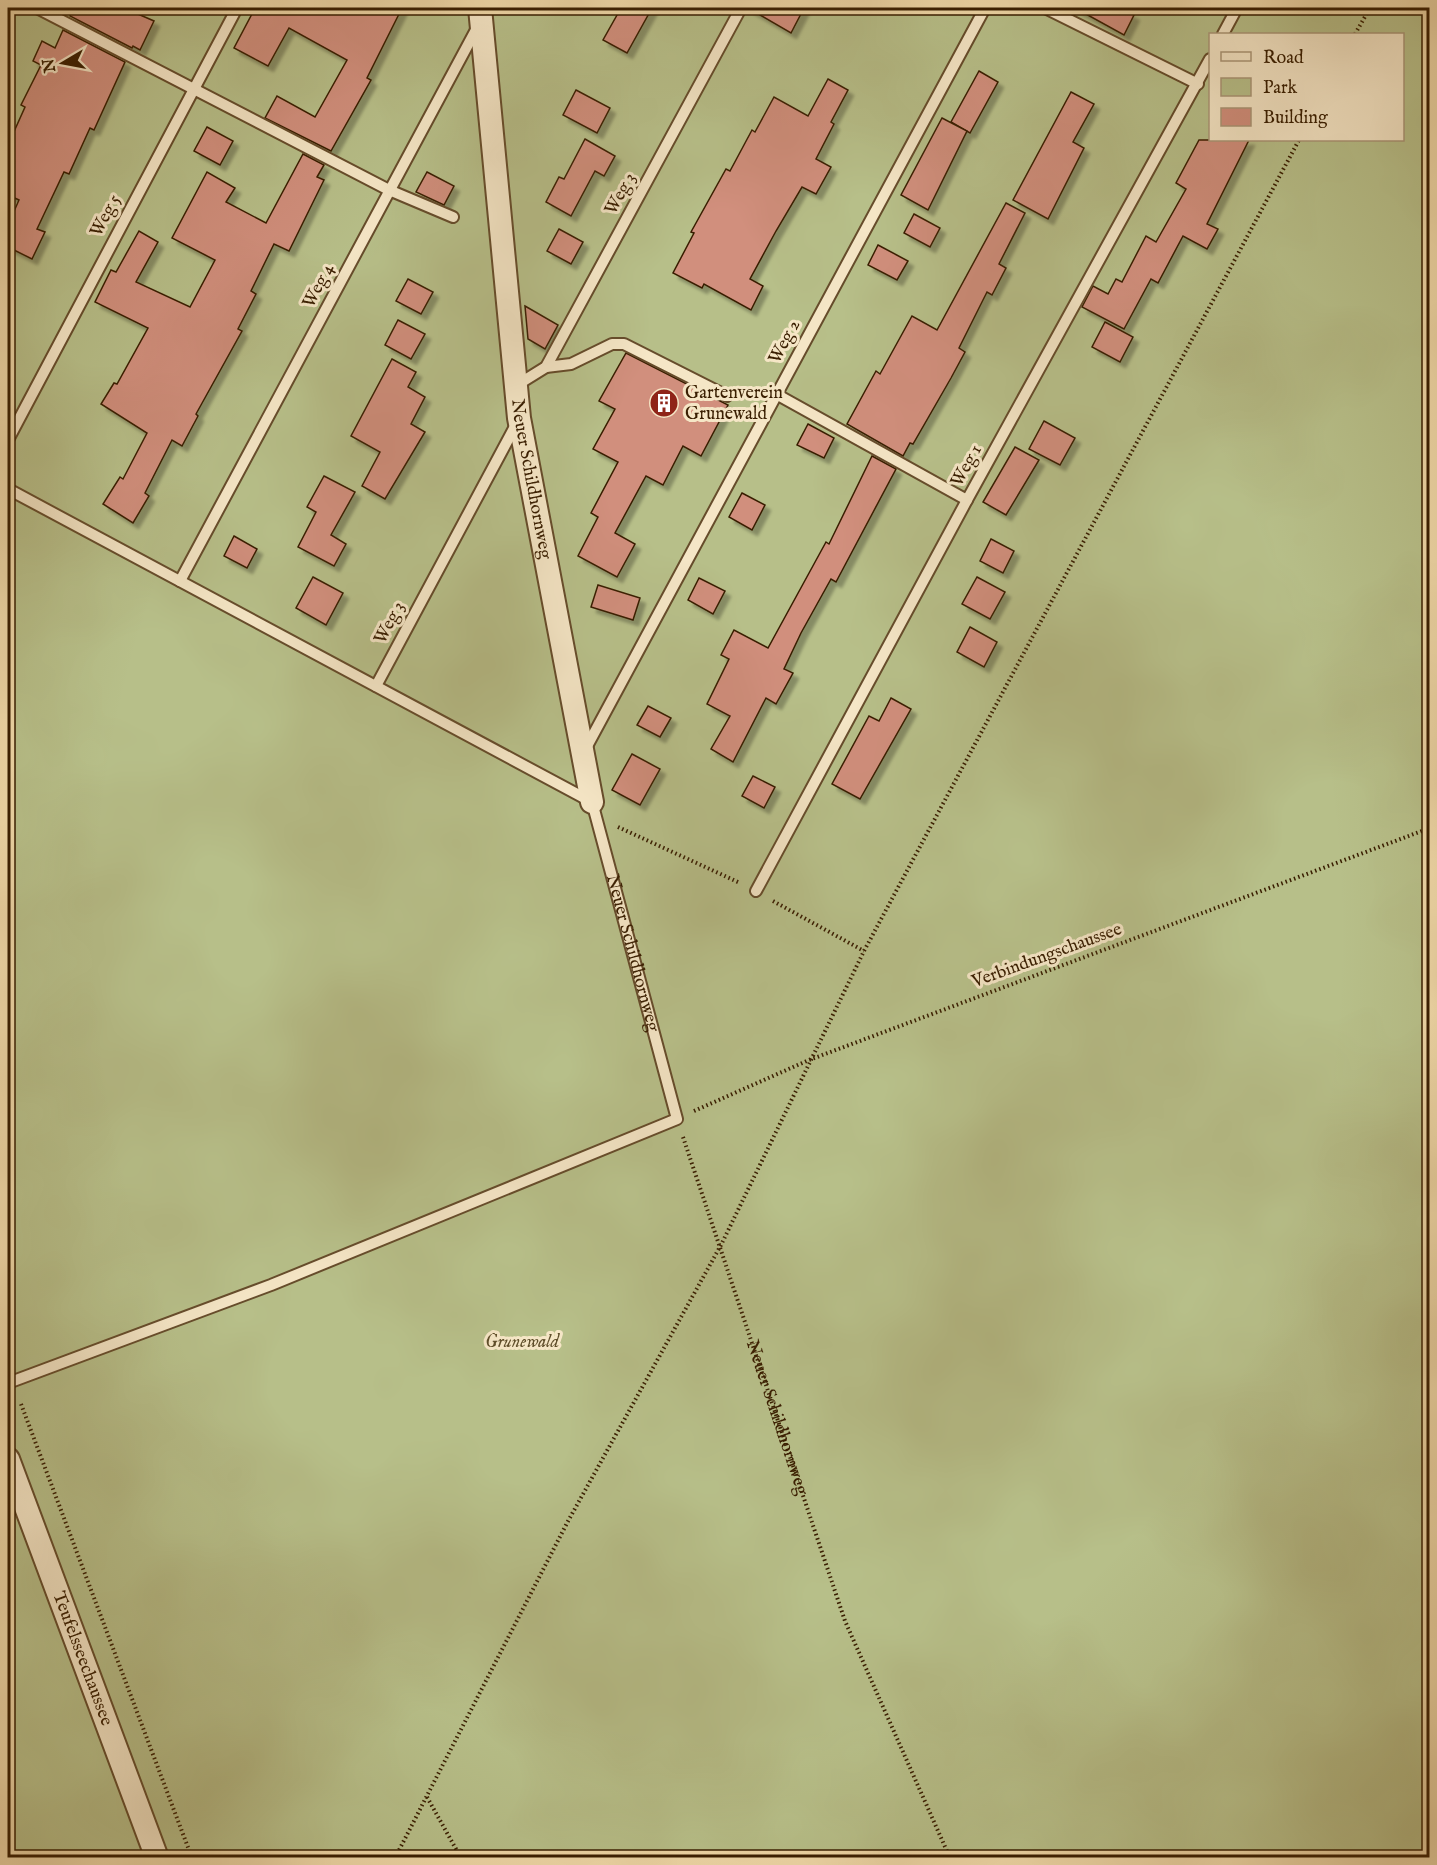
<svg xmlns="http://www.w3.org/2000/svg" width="1437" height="1865" font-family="'IM FELL English',serif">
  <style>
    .green { fill: #b7bf89; stroke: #786e45; stroke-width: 1.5; fill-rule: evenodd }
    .building { fill: #d18f7d; stroke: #391e01; stroke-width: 1.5; filter: url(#shadow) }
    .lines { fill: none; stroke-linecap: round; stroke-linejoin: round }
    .lane-casing { stroke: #664c2b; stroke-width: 14 }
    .street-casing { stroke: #664c2b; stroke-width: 26 }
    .path { stroke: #391e01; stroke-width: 4; stroke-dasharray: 1.5 3; stroke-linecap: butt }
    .lane { stroke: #f5e6c6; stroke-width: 10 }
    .street { stroke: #f5e6c6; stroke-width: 22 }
    .labels { text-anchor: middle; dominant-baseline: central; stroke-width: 6; stroke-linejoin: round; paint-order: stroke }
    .street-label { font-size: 18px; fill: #391e01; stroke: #f5e6c6 }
    .poi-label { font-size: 18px; fill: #391e01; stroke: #f5e6c6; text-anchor: start }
    .park-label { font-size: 18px; font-style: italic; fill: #5f4e2a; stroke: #f5e6c6 }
  </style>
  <defs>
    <filter id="shadow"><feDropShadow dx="5.5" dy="5.5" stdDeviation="1.5" flood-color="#0004"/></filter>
  </defs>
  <rect width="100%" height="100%" fill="#efd8a8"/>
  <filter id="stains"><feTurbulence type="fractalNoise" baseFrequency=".00333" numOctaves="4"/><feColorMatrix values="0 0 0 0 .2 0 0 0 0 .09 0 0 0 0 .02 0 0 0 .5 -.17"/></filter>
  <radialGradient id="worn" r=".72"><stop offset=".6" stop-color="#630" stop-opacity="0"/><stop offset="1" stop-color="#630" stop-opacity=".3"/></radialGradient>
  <path class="green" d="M8,8H1429V1857L8,1858ZM1210,34H1402V140H1210Z"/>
  <g class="building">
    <path d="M74,8H124L154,21L140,50L133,46L132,48L70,16Z"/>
    <path d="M250,8H402L367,78L371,80L331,151L265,118L277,96L315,117L347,60L289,28L268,66L234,48L254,10Z"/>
    <path d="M621,8H652L627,53L603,40Z"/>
    <path d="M748,8H804L791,33Z"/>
    <path d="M1075,8H1120L1134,15L1124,35Z"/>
    <path d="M63,30L125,62L94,130L90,128L69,174L64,172L37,229L45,232L32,259L8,247V225L19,200L8,195V145L25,107L21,105L41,65L33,61L42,41L55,48Z"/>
    <path d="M979,71L998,82L970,133L951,122Z"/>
    <path d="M828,79L848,90L831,122L834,124L816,159L831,167L816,194L802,187L776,231L750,279L763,286L751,310L704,284L702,288L673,273L694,233L691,232L726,169L730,171L752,130L755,132L774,97L808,116Z"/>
    <path d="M576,90L610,108L597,133L563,115Z"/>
    <path d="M1071,92L1094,104L1073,142L1084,148L1048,219L1013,200Z"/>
    <path d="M942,118L967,131L928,210L901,195Z"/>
    <path d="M207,127L233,141L220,165L194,151Z"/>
    <path d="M585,139L615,156L604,176L595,171L571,216L546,202L559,177L564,179Z"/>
    <path d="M1199,140H1249L1207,224L1218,229L1207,249L1183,236L1158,283L1151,279L1124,329L1082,307L1093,286L1108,294L1116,279L1122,282L1146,236L1156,242L1186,189L1176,183Z"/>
    <path d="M303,154L324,165L317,177L324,180L289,251L274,244L251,291L256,294L238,329L242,331L196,414L198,416L182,446L172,440L145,493L149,496L133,523L103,504L120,477L123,479L147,433L101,404L114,383L117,384L148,328L95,302L111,270L116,272L139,231L158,242L136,282L190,307L215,260L172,238L207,172L235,188L226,202L266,223Z"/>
    <path d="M427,172L454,186L444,205L416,192Z"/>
    <path d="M1006,203L1025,213L999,264L1006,268L992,295L987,292L959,348L965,352L951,378L913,444L910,443L903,456L847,424L876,371L880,374L912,316L937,330Z"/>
    <path d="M914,214L940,228L930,247L904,233Z"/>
    <path d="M559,229L583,242L571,264L547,251Z"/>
    <path d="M878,245L908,261L897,280L868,265Z"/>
    <path d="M408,279L433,292L421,314L396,301Z"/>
    <path d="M525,306L558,325L545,349L528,339Z"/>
    <path d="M398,320L425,334L411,359L385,345Z"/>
    <path d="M1105,322L1133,337L1120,362L1092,347Z"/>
    <path d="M626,353L728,405L701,456L683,446L663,485L646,476L615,533L635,544L617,577L578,556L598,517L591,513L618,462L593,449L615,409L599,401Z"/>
    <path d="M392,359L416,372L408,387L425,397L411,424L425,432L385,499L362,486L380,452L351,436Z"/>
    <path d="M1044,421L1075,438L1060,465L1029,449Z"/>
    <path d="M808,424L834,438L824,458L797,445Z"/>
    <path d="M1015,447L1039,460L1006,515L983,502Z"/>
    <path d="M872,456L896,469L836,582L831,579L801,633L784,669L793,673L776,704L766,698L733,762L711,749L730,716L707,704L729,659L721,655L734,630L768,648L826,542L829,544Z"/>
    <path d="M324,476L355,492L331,535L346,544L334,566L298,547L316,512L307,507Z"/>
    <path d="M742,493L765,505L752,530L729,517Z"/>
    <path d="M234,536L257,549L247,568L224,556Z"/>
    <path d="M991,539L1014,551L1003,573L980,561Z"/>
    <path d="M313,577L343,593L326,625L296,608Z"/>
    <path d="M977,577L1005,592L990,619L962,604Z"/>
    <path d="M699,578L725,591L713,614L688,600Z"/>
    <path d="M598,585L640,598L633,620L591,607Z"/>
    <path d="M970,627L997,642L984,667L957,652Z"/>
    <path d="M891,698L911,709L860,799L832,784L869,716L879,721Z"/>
    <path d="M648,706L671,718L660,737L637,725Z"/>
    <path d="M632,754L660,769L640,805L612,790Z"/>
    <path d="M753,776L775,787L764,808L742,796Z"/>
  </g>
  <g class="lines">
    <g class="lane-casing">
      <g id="lane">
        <path d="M37,8L389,190L453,217"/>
        <path d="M1045,8L1198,84"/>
        <path d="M1223,34L1237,8"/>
        <path d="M546,367L571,364L612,344H624L727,396"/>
        <path d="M517,385L546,367L741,8"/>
        <path d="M776,394L967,500"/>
        <path d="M8,440L237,8"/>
        <path id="s2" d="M8,489L592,802L677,1119L271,1285L8,1383"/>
        <path d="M180,581L478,26"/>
        <path d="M376,686L518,421"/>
        <path d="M585,750L985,8"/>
        <path d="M756,891L967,500L1210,59"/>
      </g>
    </g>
    <g class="street-casing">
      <g id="street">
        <path id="s3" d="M480,8L519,418L592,802"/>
        <path id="s4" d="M8,1459L157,1858"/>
      </g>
    </g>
    <g class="path">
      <path d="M1355,34L1370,8"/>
      <path d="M618,827L740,883"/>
      <path d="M773,901L864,951"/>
      <path d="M694,1111L809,1060L1430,828"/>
      <path id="s1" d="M683,1137L845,1621L950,1858"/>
      <path d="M21,1404L192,1858"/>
      <path d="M427,1797L461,1858"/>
      <path d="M395,1858L567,1523L721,1245L864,951L1299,140"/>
    </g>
    <use href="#lane" class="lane"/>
    <use href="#street" class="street"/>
  </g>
  <defs>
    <g id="building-disc" transform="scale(1.5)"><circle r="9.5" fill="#8f2418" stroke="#f5e6c6"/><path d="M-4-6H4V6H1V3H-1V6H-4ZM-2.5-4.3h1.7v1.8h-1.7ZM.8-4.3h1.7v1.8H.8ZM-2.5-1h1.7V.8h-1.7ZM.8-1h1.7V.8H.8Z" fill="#fff"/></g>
  </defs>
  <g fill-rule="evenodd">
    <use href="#building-disc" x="664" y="403"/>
  </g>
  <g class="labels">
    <g class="street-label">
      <text transform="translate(621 194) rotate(-61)">Weg 3</text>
      <text transform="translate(106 216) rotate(-62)">Weg 5</text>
      <text transform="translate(319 286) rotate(-62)">Weg 4</text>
      <text transform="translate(785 342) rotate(-62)">Weg 2</text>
      <text transform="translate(967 466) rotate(-61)">Weg 1</text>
      <text stroke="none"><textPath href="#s3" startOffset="474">Neuer Schildhornweg</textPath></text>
      <text transform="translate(390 623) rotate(-62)">Weg 3</text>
      <text stroke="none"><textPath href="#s2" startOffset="819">Neuer Schildhornweg</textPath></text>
      <text transform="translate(1047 956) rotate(-20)">Verbindungschaussee</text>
      <text stroke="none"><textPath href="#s1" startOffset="296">Neuer Schildhornweg</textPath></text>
      <text stroke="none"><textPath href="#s4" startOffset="213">Teufelsseechaussee</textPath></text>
    </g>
    <g class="poi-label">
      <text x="685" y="393">Gartenverein<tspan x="685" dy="21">Grunewald</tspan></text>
    </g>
    <g class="park-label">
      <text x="522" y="1342">Grunewald</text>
    </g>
  </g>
  <rect width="1437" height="1865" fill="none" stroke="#efd8a8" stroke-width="30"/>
  <rect x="9" y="9" width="1419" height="1847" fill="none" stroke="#391e01" stroke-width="3"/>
  <rect x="15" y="15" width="1407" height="1835" fill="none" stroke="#391e01" stroke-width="1.5"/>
  <rect x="1209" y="33" width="195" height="108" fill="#f5e6c6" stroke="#aa9677" stroke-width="1.5"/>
  <rect x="1221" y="52" width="30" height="9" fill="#f5e6c6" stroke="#aa9677" stroke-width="1.5"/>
  <text x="1263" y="63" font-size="18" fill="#391e01">Road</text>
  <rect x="1221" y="78" width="30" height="18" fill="#b7bf89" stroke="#aa9677" stroke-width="1.5"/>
  <text x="1263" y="93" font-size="18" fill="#391e01">Park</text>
  <rect x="1221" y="108" width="30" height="18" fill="#d18f7d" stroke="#aa9677" stroke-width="1.5"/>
  <text x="1263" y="123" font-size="18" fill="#391e01">Building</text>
  <g transform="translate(63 63) rotate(260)" stroke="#f5e6c6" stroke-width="4.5" paint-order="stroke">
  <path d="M0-4.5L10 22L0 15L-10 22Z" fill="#391e01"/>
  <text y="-9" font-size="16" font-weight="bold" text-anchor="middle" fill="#391e01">N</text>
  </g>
  <rect width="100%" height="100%" filter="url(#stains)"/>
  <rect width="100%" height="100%" fill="url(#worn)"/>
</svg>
